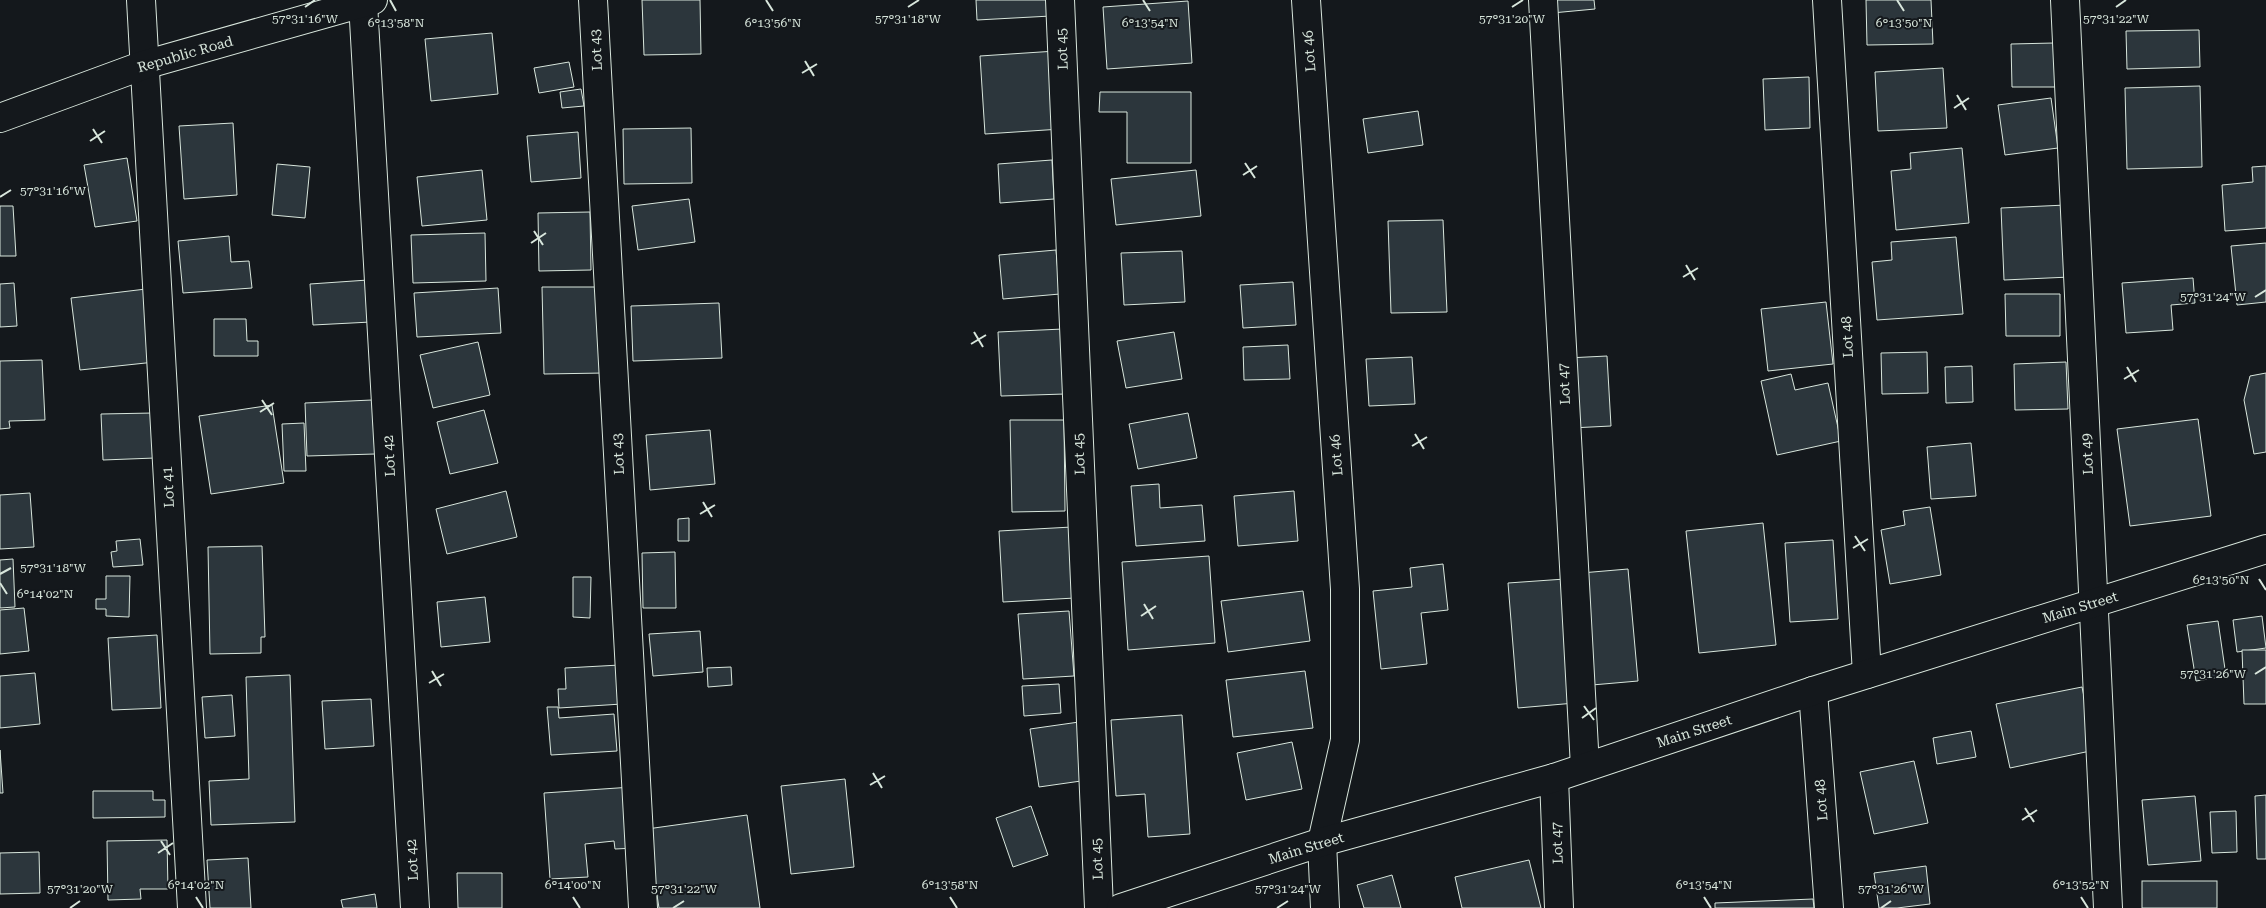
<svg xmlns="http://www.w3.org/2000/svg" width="2266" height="908" font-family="'Roboto Serif',serif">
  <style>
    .building { fill: #2c363c; stroke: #d8e6dc }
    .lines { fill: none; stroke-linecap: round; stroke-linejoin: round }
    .street-casing { stroke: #d8e6dc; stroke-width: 30 }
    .secondary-casing { stroke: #d8e6dc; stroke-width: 30 }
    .street { stroke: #14181c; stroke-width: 28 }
    .secondary { stroke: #14181c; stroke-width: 28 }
    .ticks { fill: none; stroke: #d8e6dc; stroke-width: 2 }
    .labels { text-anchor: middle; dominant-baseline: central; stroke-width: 4; stroke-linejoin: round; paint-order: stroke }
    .street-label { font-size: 14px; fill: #d8e6dc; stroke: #14181c }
    .ticks-label { font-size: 12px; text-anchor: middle; fill: #d8e6dc; stroke: #14181c; stroke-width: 4; stroke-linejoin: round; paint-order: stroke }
  </style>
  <rect width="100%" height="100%" fill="#14181c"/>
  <g class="building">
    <path d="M642,0H700L701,54L644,55Z"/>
    <path d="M976,0H1050L1051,16L977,20Z"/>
    <path d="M1551,0H1594L1595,9L1552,13Z"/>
    <path d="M1866,0H1931L1933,44L1867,45Z"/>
    <path d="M1188,1L1192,63L1107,69L1103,7Z"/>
    <path d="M2199,30L2200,67L2127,69L2126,31Z"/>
    <path d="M492,33L498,94L431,101L425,39Z"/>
    <path d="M2054,43L2055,87H2012L2011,44Z"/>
    <path d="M1056,51L1061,129L985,134L980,56Z"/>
    <path d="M569,62L574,87L539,93L534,68Z"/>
    <path d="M1943,68L1947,128L1878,131L1875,72Z"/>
    <path d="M1809,77L1810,128L1765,130L1763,79Z"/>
    <path d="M2200,86L2202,167L2127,169L2125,88Z"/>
    <path d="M581,89L584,106L562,108L560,92Z"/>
    <path d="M1100,92H1191V163H1127V112H1099Z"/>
    <path d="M2051,98L2058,148L2005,155L1998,105Z"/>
    <path d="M1418,111L1423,145L1368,153L1363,119Z"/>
    <path d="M233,123L237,195L184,199L179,126Z"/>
    <path d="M691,128L692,183L624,184L623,129Z"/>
    <path d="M578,132L581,178L531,182L527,136Z"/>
    <path d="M1962,148L1969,223L1896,230L1891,171L1911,169L1910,153Z"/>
    <path d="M127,158L137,221L95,227L84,165Z"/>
    <path d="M1052,160L1054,199L1000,203L998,164Z"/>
    <path d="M277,164L310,167L305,218L272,215Z"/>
    <path d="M2266,166V228L2225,231L2222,185L2253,182L2252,167Z"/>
    <path d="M482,170L487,220L422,226L417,177Z"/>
    <path d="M1196,170L1201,216L1116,225L1111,179Z"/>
    <path d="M689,199L695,242L638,250L632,206Z"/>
    <path d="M2066,205L2070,277L2004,280L2001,208Z"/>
    <path d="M0,206H13L16,256H0Z"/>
    <path d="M590,212L591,270L539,271L538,213Z"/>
    <path d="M1443,220L1447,312L1391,313L1388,221Z"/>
    <path d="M485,233L486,281L413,283L411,235Z"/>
    <path d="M229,236L231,262L249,261L252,288L183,293L178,241Z"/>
    <path d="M1956,237L1963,314L1877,320L1872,262L1892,260L1891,242Z"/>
    <path d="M2266,243V302L2237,305L2231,246Z"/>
    <path d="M1056,250L1060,294L1003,299L999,255Z"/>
    <path d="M1182,251L1185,302L1124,305L1121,253Z"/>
    <path d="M2193,278L2195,303L2171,305L2173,330L2126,333L2122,283Z"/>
    <path d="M368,280L371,322L313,325L310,284Z"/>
    <path d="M1293,282L1296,325L1243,328L1240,285Z"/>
    <path d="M14,283L17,326L0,327V284Z"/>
    <path d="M542,287H603L604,373L544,374Z"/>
    <path d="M498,288L501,333L417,337L414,293Z"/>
    <path d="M146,289L155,362L80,370L71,298Z"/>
    <path d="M2005,294H2060V336H2006Z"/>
    <path d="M1826,302L1833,364L1768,371L1761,309Z"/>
    <path d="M719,303L722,358L633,361L631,306Z"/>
    <path d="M214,319H246L247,341H258V356H214Z"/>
    <path d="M1063,329L1065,394L1001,396L998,332Z"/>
    <path d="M1174,332L1182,379L1126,388L1117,341Z"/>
    <path d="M478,342L490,395L433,408L420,355Z"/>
    <path d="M1288,345L1290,379L1244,380L1243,347Z"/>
    <path d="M1927,352L1928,393L1882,394L1881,353Z"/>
    <path d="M1607,356L1611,426L1571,428L1567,358Z"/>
    <path d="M1412,357L1415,404L1369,406L1366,359Z"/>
    <path d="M42,360L45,420L9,421L10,428L0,429V361Z"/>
    <path d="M2066,362L2068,409L2015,410L2014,364Z"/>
    <path d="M1972,366L1973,402L1946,403L1945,367Z"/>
    <path d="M2266,373V452L2254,454L2244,400L2250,376Z"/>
    <path d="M1791,374L1795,390L1828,383L1841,441L1777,455L1761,381Z"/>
    <path d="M372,400L375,454L307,456L305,403Z"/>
    <path d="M272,405L284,483L211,494L199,416Z"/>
    <path d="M484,410L498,463L450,474L437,422Z"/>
    <path d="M153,413L155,458L103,460L101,414Z"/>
    <path d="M1188,413L1197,458L1138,469L1129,424Z"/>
    <path d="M2198,419L2211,516L2130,526L2117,429Z"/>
    <path d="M1010,420H1064L1065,511L1012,512Z"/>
    <path d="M304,423L306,471H284L282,424Z"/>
    <path d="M710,430L715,484L650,490L646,435Z"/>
    <path d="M1971,443L1976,496L1931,499L1927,447Z"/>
    <path d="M1159,484L1160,508L1202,505L1205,541L1136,546L1131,486Z"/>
    <path d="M506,491L517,537L447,554L436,509Z"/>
    <path d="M1294,491L1298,541L1238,546L1234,496Z"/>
    <path d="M30,493L34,547L0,549V495Z"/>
    <path d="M1930,507L1941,575L1890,584L1881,530L1905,525L1903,511Z"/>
    <path d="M689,518V541H678V519Z"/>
    <path d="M1763,523L1776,645L1699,653L1686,531Z"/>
    <path d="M1072,527L1075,598L1003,602L999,531Z"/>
    <path d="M140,539L143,565L113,567L111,552L117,551L116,541Z"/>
    <path d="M1833,540L1838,619L1790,622L1785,543Z"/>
    <path d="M262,546L265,637H261V653L210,654L208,547Z"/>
    <path d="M675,552L676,608H643L642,553Z"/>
    <path d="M1209,556L1215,643L1128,650L1122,562Z"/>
    <path d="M13,559L15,607L0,608V560Z"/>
    <path d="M1443,564L1448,610L1421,613L1427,664L1381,669L1373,591L1412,587L1410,568Z"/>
    <path d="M1628,569L1638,681L1592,685L1581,573Z"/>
    <path d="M106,576H130L129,617L106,616V609H96V599H106Z"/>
    <path d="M573,577H591L590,618L573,617Z"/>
    <path d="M1565,579L1575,703L1518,708L1508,583Z"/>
    <path d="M1303,591L1310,641L1228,652L1221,601Z"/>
    <path d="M485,597L490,642L441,647L437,602Z"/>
    <path d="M24,608L29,651L0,654V610Z"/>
    <path d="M1069,611L1074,676L1023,679L1018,614Z"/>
    <path d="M2262,616L2266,648L2237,652L2233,620Z"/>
    <path d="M2218,621L2226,676L2196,681L2187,625Z"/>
    <path d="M700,631L703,672L653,676L649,634Z"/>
    <path d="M157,635L161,708L112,710L108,638Z"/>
    <path d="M2242,650H2266V704H2244Z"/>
    <path d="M620,665L622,704L559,708L558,689H566L565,668Z"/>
    <path d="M731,667L732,685L708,687L707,668Z"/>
    <path d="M1305,671L1313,728L1233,737L1226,680Z"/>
    <path d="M35,673L40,724L0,728V676Z"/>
    <path d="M290,675L295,822L211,825L209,781L249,779L246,677Z"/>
    <path d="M1059,684L1061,713L1024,716L1022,686Z"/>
    <path d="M2082,687L2095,750L2010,768L1996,704Z"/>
    <path d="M232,695L235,736L205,738L202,697Z"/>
    <path d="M371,699L374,746L325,749L322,701Z"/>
    <path d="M547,707H558L559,718L614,714L617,751L551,755Z"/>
    <path d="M1182,715L1190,834L1148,837L1145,794L1116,796L1111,720Z"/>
    <path d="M1079,722L1088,780L1039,787L1030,729Z"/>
    <path d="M1971,731L1976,757L1937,764L1933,738Z"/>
    <path d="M1292,742L1302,789L1246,800L1237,753Z"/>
    <path d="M0,750L3,793H0Z"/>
    <path d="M1914,761L1928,823L1874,834L1860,772Z"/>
    <path d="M845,779L854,867L791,874L781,786Z"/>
    <path d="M632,787L636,848L615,849L614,841L585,844L588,877L550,879L544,793Z"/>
    <path d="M93,791H153V800H165V817L93,818Z"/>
    <path d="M2266,795V859H2257L2255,796Z"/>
    <path d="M2195,796L2201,861L2148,865L2142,800Z"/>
    <path d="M1031,806L1048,855L1013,867L996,818Z"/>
    <path d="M2236,811L2237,852L2212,853L2210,812Z"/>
    <path d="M747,815L760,908H659L647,829Z"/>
    <path d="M167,840L168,889H140L141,899L108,900L107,841Z"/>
    <path d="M39,852L40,893L0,894V853Z"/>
    <path d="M248,858L251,908H210L207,860Z"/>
    <path d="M1529,860L1541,908H1462L1455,877Z"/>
    <path d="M1926,866L1930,904L1897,908H1879L1874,873Z"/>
    <path d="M457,873H502V908H458Z"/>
    <path d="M1392,875L1401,908H1364L1357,885Z"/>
    <rect x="2142" y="881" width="75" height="27"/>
    <path d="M375,894L377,908H343L341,900Z"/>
    <path d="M1813,899L1814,908H1715V903Z"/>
  </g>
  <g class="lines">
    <g class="street-casing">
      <g id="street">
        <path d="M141,0L192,908"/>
        <path d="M593,0L643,908"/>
        <path d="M1060,0L1099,908"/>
        <path d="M1306,0L1345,589V740L1322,842L1325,908"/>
        <path d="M1543,0L1585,767"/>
        <path d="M1827,0L1867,674"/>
        <path d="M2065,0L2108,908"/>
        <path d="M363,3L415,908"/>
        <path d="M0,118L144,65L373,0"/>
        <path d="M1813,691L1829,908"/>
        <path d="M1554,778L1559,908"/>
      </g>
    </g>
    <g class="secondary-casing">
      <path id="secondary" d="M1121,908L1322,842L1554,778L1813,691L2266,549"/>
    </g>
    <use href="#street" class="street"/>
    <use href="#secondary" class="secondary"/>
  </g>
  <path class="ticks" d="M390,0L396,11M766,0L773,11M1143,0L1150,11M1897,0L1904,11M305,7L315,0M908,7L919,0M1512,7L1523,0M2116,7L2126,0M805,61L814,76M802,73L817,64M1957,95L1966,110M1954,108L1969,98M93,129L102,143M90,141L105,131M1245,163L1255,178M1243,175L1257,166M0,197L11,190M534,231L543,245M531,243L546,233M1686,265L1695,280M1683,277L1698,268M2255,297L2266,290M974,332L983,347M971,344L986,335M2127,367L2136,382M2124,379L2139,370M262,400L272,415M260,412L274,403M1415,434L1424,449M1412,446L1427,437M703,502L712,517M700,514L715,505M1855,536L1865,551M1853,548L1868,539M0,574L11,568M2259,579L2266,590M0,583L7,594M1144,604L1153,619M1141,616L1156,606M432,671L441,686M2255,674L2266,667M429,683L444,674M1584,706L1594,720M1582,718L1596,708M873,773L882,788M870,785L885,776M2025,808L2034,822M2022,820L2037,810M161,841L170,855M158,853L173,843M196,897L203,908M573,897L580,908M950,897L957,908M1704,897L1711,908M2081,897L2088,908M70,908L80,901M673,908L684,901M1277,908L1288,901M1881,908L1891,901"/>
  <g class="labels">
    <g class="street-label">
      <text transform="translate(1062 49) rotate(-92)">Lot 45</text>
      <text transform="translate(596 50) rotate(-93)">Lot 43</text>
      <text transform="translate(1309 51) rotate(-94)">Lot 46</text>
      <text transform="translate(185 54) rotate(-16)">Republic Road</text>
      <text transform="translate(1847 337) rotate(-93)">Lot 48</text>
      <text transform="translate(1564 384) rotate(-93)">Lot 47</text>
      <text transform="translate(618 454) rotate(-93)">Lot 43</text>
      <text transform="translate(1079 454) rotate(-92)">Lot 45</text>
      <text transform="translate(2087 454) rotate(-93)">Lot 49</text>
      <text transform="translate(1336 455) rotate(-94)">Lot 46</text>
      <text transform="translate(389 456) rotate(-93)">Lot 42</text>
      <text transform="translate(168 487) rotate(-93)">Lot 41</text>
      <text transform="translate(2080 607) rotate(-17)">Main Street</text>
      <text transform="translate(1694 731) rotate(-18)">Main Street</text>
      <text transform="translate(1821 800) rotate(-94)">Lot 48</text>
      <text transform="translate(1557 843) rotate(-92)">Lot 47</text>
      <text transform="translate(1306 848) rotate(-17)">Main Street</text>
      <text transform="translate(1097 859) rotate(-92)">Lot 45</text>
      <text transform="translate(412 860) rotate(-93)">Lot 42</text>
    </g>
  </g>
  <g class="ticks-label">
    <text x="305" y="23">57°31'16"W</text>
    <text x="908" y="23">57°31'18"W</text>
    <text x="1512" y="23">57°31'20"W</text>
    <text x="2116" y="23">57°31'22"W</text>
    <text x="1150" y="27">6°13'54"N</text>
    <text x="396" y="27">6°13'58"N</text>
    <text x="773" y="27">6°13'56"N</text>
    <text x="1904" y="27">6°13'50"N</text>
    <text x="53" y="195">57°31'16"W</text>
    <text x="2213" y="301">57°31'24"W</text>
    <text x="53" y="572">57°31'18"W</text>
    <text x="2221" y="584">6°13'50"N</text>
    <text x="45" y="598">6°14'02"N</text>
    <text x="2213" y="678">57°31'26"W</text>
    <text x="196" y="889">6°14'02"N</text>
    <text x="573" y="889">6°14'00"N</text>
    <text x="950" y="889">6°13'58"N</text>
    <text x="1704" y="889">6°13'54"N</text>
    <text x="2081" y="889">6°13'52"N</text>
    <text x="80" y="893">57°31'20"W</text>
    <text x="684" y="893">57°31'22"W</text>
    <text x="1288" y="893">57°31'24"W</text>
    <text x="1891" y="893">57°31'26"W</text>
  </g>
</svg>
